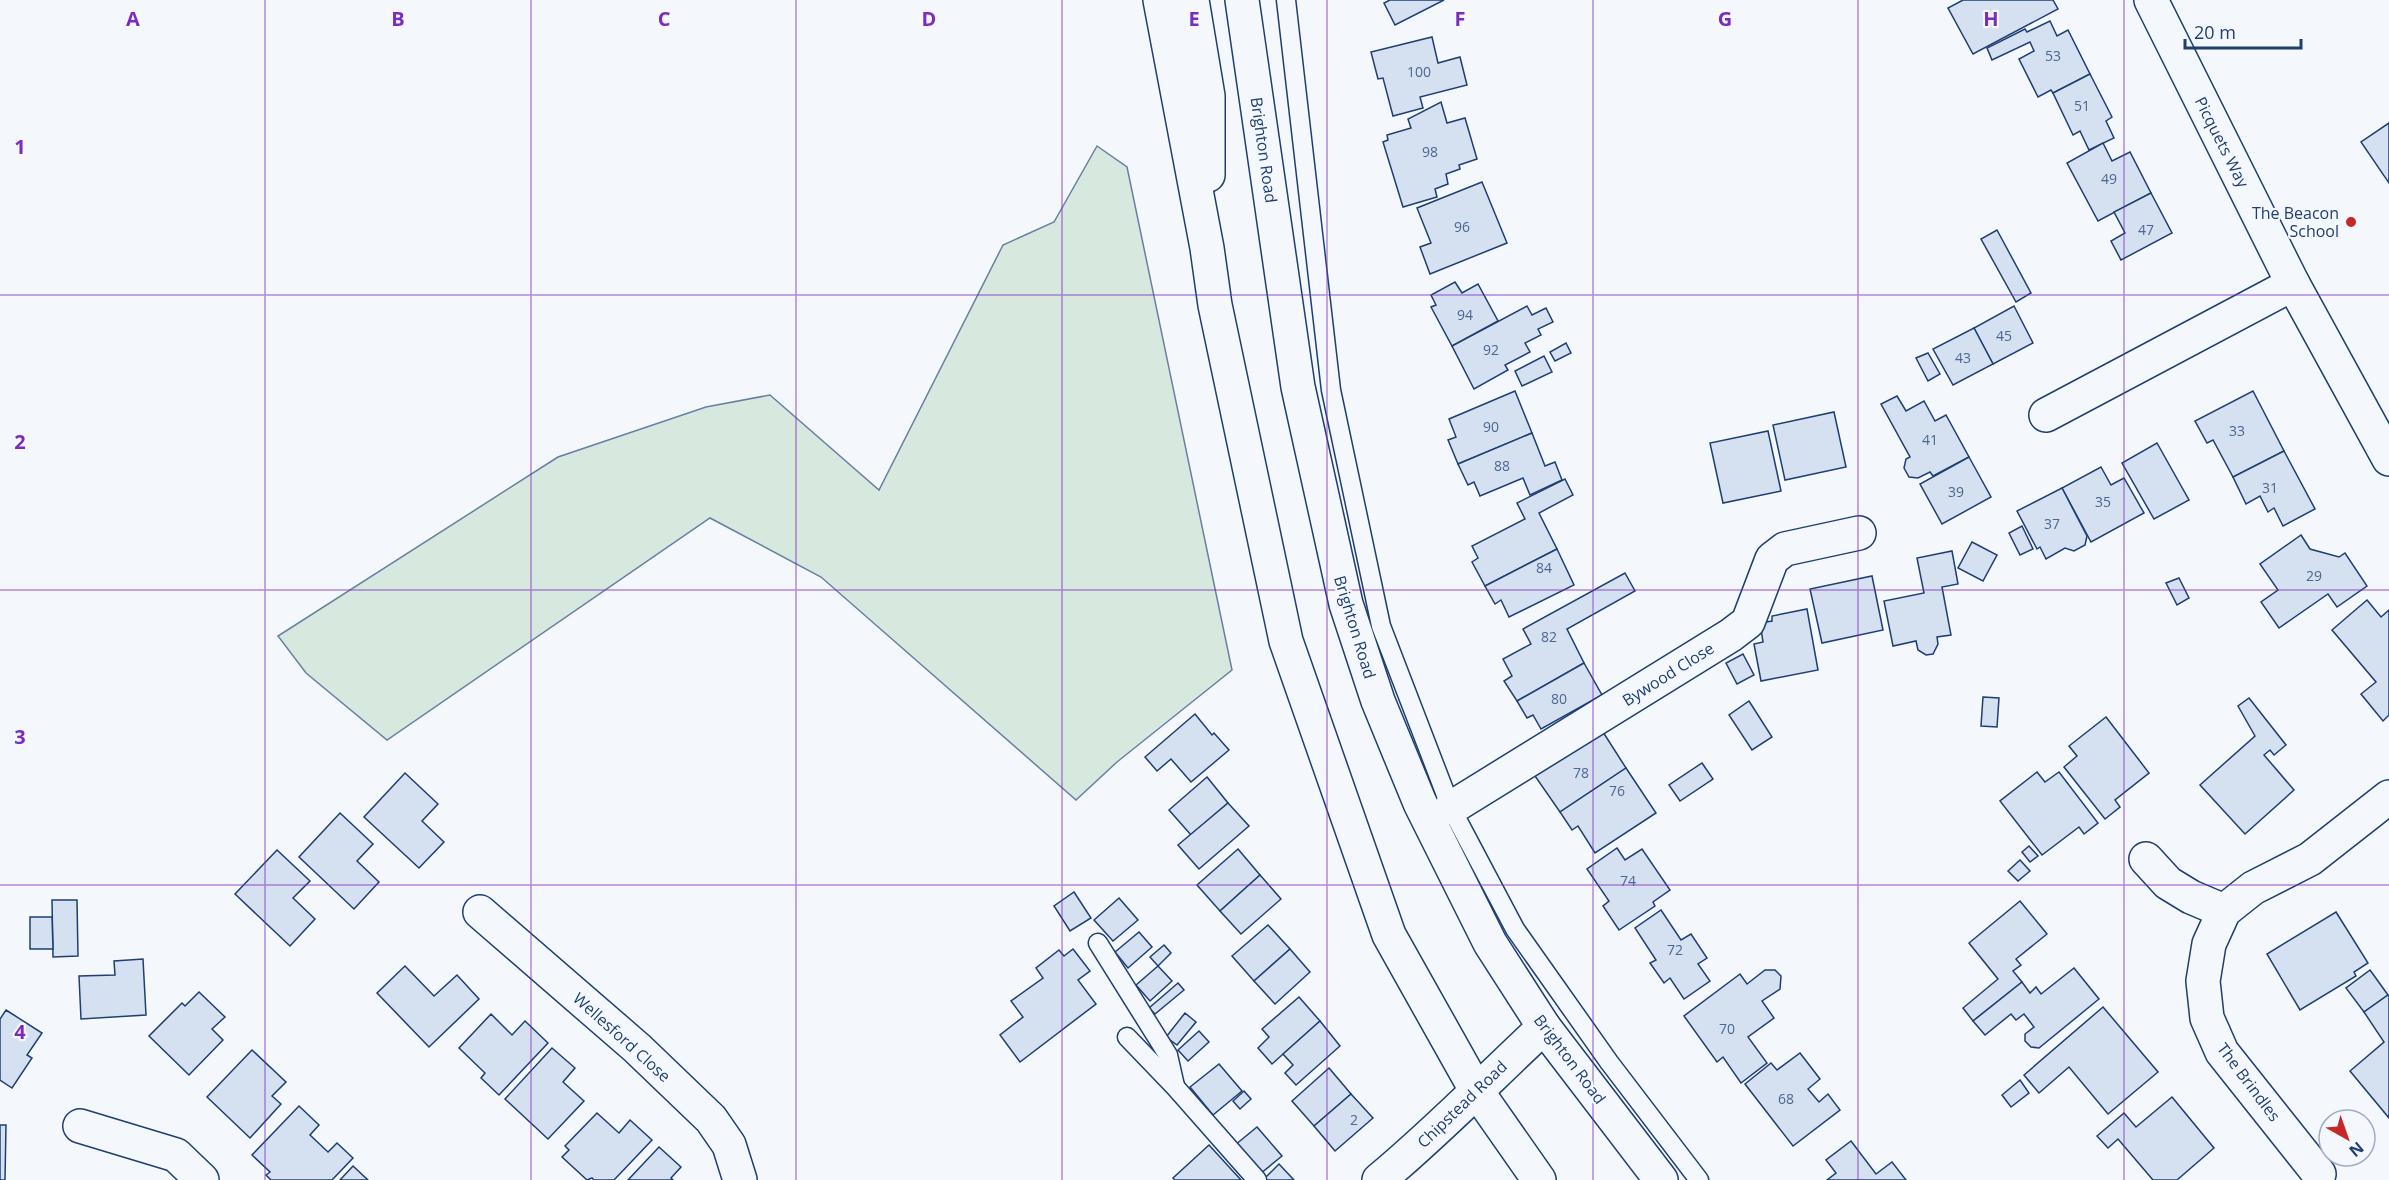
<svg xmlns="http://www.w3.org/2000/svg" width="2389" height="1180" font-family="'Open Sans',sans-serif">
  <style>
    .green { fill: #d7e8df; stroke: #687fa3; stroke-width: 1.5 }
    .building { fill: #d5e0f0; stroke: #1d3f73; stroke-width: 1.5 }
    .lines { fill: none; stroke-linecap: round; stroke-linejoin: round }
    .lane-casing { stroke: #1d3f73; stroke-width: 21 }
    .street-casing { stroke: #1d3f73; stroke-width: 36 }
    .highway-casing { stroke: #1d3f73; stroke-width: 36 }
    .lane { stroke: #f4f7fb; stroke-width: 18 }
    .street { stroke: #f4f7fb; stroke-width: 33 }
    .highway { stroke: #f4f7fb; stroke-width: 33 }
    .grid { fill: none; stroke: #7b2cbf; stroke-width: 1.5; stroke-opacity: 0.55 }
    .poi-dot { fill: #c62828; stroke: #f4f7fb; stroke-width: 2 }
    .labels { text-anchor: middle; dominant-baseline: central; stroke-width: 4.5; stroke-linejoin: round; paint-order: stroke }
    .number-label { font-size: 14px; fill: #4b6792 }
    .street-label { font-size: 16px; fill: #1d3f73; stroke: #f4f7fb }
    .poi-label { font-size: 16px; fill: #1d3f73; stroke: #f4f7fb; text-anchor: end }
    .grid-label { font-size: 20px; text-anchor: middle; font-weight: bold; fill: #7b2cbf; stroke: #f4f7fb; stroke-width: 4.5; stroke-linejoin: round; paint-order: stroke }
  </style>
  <rect width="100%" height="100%" fill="#f4f7fb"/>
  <path class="green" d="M1097,146L1127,167L1232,670L1117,762L1076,800L821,577L710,518L387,740L306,673L278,636L558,457L706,407L770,395L879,490L1003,245L1054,222Z"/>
  <g class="building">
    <path d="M1390,0H1444L1395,25L1384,3Z"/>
    <path d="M1963,0H2053L2058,9L1973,54L1948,8Z"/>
    <path d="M2050,21L2057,36L2068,30L2090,74L2053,93L2051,90L2038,97L2019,59L2034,51L2030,42L1992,60L1987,48L2025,29L2027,32Z"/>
    <path d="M1432,37L1438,63L1460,57L1467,85L1420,97L1423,108L1393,116L1383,78L1378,79L1371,52Z"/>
    <path d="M2090,74L2112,117L2106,121L2114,138L2089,150L2080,131L2073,135L2053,93Z"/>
    <path d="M1441,102L1447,123L1465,118L1477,159L1459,165L1460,169L1446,174L1448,184L1435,189L1437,197L1403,207L1383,142L1388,140L1387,135L1411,128L1408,119Z"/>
    <path d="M2389,123V183L2361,142Z"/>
    <path d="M2103,143L2112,161L2130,152L2151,193L2098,221L2067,163Z"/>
    <path d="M1482,182L1507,243L1430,274L1420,247L1431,243L1417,208Z"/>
    <path d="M2151,193L2172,233L2121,260L2111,241L2125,233L2114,212Z"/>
    <path d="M1997,230L2031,293L2016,302L1981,239Z"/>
    <path d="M1455,282L1462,293L1478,284L1498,321L1452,346L1431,307L1436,305L1431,295Z"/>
    <path d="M1527,306L1532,315L1546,308L1553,322L1538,329L1541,335L1525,343L1530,352L1505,365L1508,370L1474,389L1452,346Z"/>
    <path d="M2014,306L2033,343L1993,364L1974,328Z"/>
    <path d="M1974,328L1993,364L1953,385L1933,349Z"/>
    <path d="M1566,343L1571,353L1555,361L1550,352Z"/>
    <path d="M1928,353L1940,374L1928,381L1916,358Z"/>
    <path d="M1544,356L1552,372L1522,386L1515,371Z"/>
    <path d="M1515,391L1532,433L1458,464L1448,440L1456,437L1449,419Z"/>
    <path d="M2253,391L2284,451L2233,477L2213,440L2207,443L2195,421Z"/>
    <path d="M1897,396L1906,411L1924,401L1935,421L1946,415L1969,457L1933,476L1930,472L1918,478L1909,477L1904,468L1906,459L1910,457L1881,404Z"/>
    <path d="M1834,412L1846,467L1785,480L1773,425Z"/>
    <path d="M1768,431L1781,491L1723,503L1710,443Z"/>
    <path d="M1532,433L1545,466L1555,462L1562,480L1530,495L1523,478L1480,496L1474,482L1468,485L1458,464Z"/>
    <path d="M2157,443L2189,500L2154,519L2122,463Z"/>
    <path d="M2284,451L2315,509L2283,526L2274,508L2268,512L2260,496L2246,504L2233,477Z"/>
    <path d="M1969,457L1991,497L1942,524L1920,484Z"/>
    <path d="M2101,467L2111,485L2124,478L2144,513L2091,542L2062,488Z"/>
    <path d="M1565,479L1573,495L1539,513L1557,549L1485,586L1472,562L1478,558L1472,546L1525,519L1517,503Z"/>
    <path d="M2062,488L2087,536L2085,545L2074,551L2065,548L2046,559L2040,547L2037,549L2017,511Z"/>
    <path d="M2022,526L2033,549L2020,555L2009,533Z"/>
    <path d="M2301,535L2310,549L2339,557L2345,553L2367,586L2337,607L2328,594L2279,628L2261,602L2278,590L2260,564Z"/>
    <path d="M1972,542L1997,555L1983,581L1958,568Z"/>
    <path d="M1557,549L1574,585L1509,617L1501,600L1495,604L1485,586Z"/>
    <path d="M1952,551L1958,584L1942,587L1951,635L1937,637L1938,644L1933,654L1926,655L1918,650L1916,641L1893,646L1884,601L1924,593L1917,558Z"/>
    <path d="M1625,573L1635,591L1567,629L1584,663L1517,701L1504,681L1512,676L1503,659L1531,644L1523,629Z"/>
    <path d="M1872,576L1883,630L1822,643L1810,589Z"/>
    <path d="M2179,578L2189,598L2177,605L2166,583Z"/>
    <path d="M2367,600L2381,617L2389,610V715L2383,721L2361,694L2376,682L2332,630Z"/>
    <path d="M1807,609L1818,670L1761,681L1754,644L1763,642L1760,623L1772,621V616Z"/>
    <path d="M1743,654L1754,675L1737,684L1726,663Z"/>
    <path d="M1584,663L1602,695L1541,729L1533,715L1527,718L1517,701Z"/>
    <path d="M1983,697L1999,698L1997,727L1981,726Z"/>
    <path d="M2249,698L2286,745L2274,755L2270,750L2264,755L2294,790L2245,834L2200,785L2255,736L2238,706Z"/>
    <path d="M1749,701L1772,737L1752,750L1729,715Z"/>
    <path d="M1195,714L1212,735L1214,733L1229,750L1191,782L1171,759L1157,771L1145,757Z"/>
    <path d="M2106,717L2149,773L2115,800L2120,807L2105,819L2064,767L2077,756L2069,746Z"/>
    <path d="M1603,732L1626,768L1560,812L1535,776Z"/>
    <path d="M1702,763L1713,779L1680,801L1669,785Z"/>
    <path d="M1626,768L1656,813L1595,853L1578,826L1572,830L1560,812Z"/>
    <path d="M2037,772L2045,782L2059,772L2098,823L2084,834L2079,827L2042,855L2000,801Z"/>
    <path d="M405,773L438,804L422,821L444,842L419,868L364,817Z"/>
    <path d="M1207,777L1228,803L1191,835L1169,810Z"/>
    <path d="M1228,803L1249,826L1199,869L1178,845Z"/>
    <path d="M340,813L373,844L357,861L379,882L354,909L299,857Z"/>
    <path d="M2029,846L2038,856L2030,862L2022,852Z"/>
    <path d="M1617,848L1625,860L1642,849L1670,890L1653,902L1655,906L1619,930L1603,906L1609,901L1587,869Z"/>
    <path d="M1238,849L1260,875L1220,911L1197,885Z"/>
    <path d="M277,850L310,881L293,898L315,919L290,946L235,894Z"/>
    <path d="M2020,860L2030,871L2018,881L2008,871Z"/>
    <path d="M1260,875L1281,899L1241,934L1220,911Z"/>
    <path d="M1074,892L1091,918L1070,931L1054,906Z"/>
    <path d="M1119,898L1138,920L1113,941L1094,920Z"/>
    <path d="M52,900H77L78,956L53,957Z"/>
    <path d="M2020,901L2047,934L2016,959L2021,965L2013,971L2022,982L1973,1021L1963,1008L1998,979L1969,943Z"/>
    <path d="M1661,910L1681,940L1691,934L1707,958L1698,964L1710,981L1684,999L1670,978L1664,983L1650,963L1656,960L1635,928Z"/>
    <path d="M2336,912L2368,963L2354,972L2356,976L2300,1010L2267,954Z"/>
    <path d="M30,917H52L53,949H30Z"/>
    <path d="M1268,925L1290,949L1254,981L1232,956Z"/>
    <path d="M1139,932L1152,947L1128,968L1115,952Z"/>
    <path d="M1164,945L1171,953L1158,966L1150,957Z"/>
    <path d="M1073,949L1090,971L1078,980L1096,1004L1020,1062L1000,1035L1023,1017L1011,1001L1043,978L1036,968L1059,950L1064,956Z"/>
    <path d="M1290,949L1310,972L1275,1004L1254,981Z"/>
    <path d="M143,959L146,1015L81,1019L79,976L115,975L114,961Z"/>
    <path d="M405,966L434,996L457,975L479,999L429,1047L377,993Z"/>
    <path d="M1158,966L1172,981L1150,1001L1136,985Z"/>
    <path d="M2074,968L2099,999L2039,1048L2031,1047L2025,1041V1034L2034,1027L2024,1014L2016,1020L2011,1014L1985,1035L1973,1021L2022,982L2030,993L2036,987L2041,994Z"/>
    <path d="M1765,970H1775L1781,976L1780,989L1762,1001L1774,1018L1748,1037L1767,1063L1741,1083L1723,1057L1717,1062L1684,1016L1740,974L1747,984Z"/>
    <path d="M2370,970L2388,995L2364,1012L2346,988Z"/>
    <path d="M1178,983L1184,990L1155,1014L1149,1008Z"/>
    <path d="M199,992L225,1017L212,1029L223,1040L189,1075L149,1036L182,1003L185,1006Z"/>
    <path d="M2388,995L2389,996V1118L2350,1071L2384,1042L2364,1012Z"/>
    <path d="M1299,997L1320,1021L1272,1064L1258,1048L1269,1037L1262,1029Z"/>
    <path d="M2103,1007L2158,1072L2108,1114L2069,1067L2039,1093L2024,1075Z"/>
    <path d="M6,1010L42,1033L27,1055L32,1058L12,1088L0,1080V1019Z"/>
    <path d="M1185,1013L1196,1022L1177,1045L1166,1037Z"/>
    <path d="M491,1014L512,1035L525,1021L548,1043L499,1095L481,1078L485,1073L459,1048Z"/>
    <path d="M1320,1021L1340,1046L1296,1085L1285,1073L1293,1065L1283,1054Z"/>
    <path d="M1199,1031L1209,1042L1188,1061L1178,1050Z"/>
    <path d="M552,1048L575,1068L563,1082L584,1101L548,1139L505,1099Z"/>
    <path d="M252,1050L286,1082L272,1096L281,1104L250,1138L207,1097Z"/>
    <path d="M1800,1053L1820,1079L1808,1089L1819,1102L1828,1094L1840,1110L1793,1146L1745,1084L1771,1063L1777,1070Z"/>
    <path d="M1219,1064L1242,1091L1213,1115L1190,1087Z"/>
    <path d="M1329,1068L1351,1094L1314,1126L1292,1101Z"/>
    <path d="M2020,1080L2029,1093L2011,1107L2002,1095Z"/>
    <path d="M1244,1091L1251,1099L1240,1109L1233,1101Z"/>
    <path d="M1351,1094L1373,1118L1335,1151L1314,1126Z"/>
    <path d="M2172,1097L2214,1148L2177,1180H2153L2118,1139L2108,1148L2097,1136L2124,1113L2136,1127Z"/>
    <path d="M299,1106L319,1125L310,1135L328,1152L337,1143L353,1158L332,1180H271L266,1175L270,1172L252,1155Z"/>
    <path d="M597,1113L619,1133L630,1120L652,1140L614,1180H594L592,1178L587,1180L562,1157L569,1150L565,1146Z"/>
    <path d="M0,1125H6L5,1180H0Z"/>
    <path d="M1257,1127L1282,1156L1260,1174L1235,1145Z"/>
    <path d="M1851,1141L1876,1174L1892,1162L1906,1180H1827L1836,1173L1826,1160Z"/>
    <path d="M1209,1145L1241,1180H1175L1173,1178Z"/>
    <path d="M659,1147L681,1167L671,1178L673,1180H628Z"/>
    <path d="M1279,1164L1294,1180H1265L1264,1179Z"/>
    <path d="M353,1166L368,1180H340Z"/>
  </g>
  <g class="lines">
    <g class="lane-casing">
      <g id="lane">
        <path d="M1286,0L1331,390L1381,626L1451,808L1515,929L1609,1062L1699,1180"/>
        <path d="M1098,943L1168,1055L1175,1086"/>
        <path d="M1127,1037L1176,1088L1257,1180"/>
      </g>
    </g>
    <g class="street-casing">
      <g id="street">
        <path d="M2151,0L2293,284L2389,459"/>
        <path d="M2046,415L2293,284"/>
        <path d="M1451,808L1731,635L1748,622L1772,559L1785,549L1859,533"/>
        <path d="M2146,859L2168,883L2191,897L2224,911"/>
        <path d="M480,912L637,1048L711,1119L729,1145L740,1180"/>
        <path d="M80,1126L176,1155L202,1180"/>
        <path d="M2319,1174L2222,1052L2207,1018L2203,981L2209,944L2224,911L2253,888L2310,859L2389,797"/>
        <path d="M1379,1180C1437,1132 1489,1078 1544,1027"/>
      </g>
    </g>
    <g class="highway-casing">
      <g id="highway">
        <path d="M1160,0L1207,248L1215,305L1286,641L1389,935L1476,1090L1539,1180"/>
        <path d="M1192,0L1208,96V175"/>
        <path d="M1242,0L1298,387L1346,604L1378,701L1420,803L1490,943L1544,1027L1661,1180"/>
      </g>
    </g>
    <use href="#lane" class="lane"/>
    <use href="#street" class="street"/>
    <use href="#highway" class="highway"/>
  </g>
  <path class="grid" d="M265,0V1180M531,0V1180M796,0V1180M1062,0V1180M1327,0V1180M1593,0V1180M1858,0V1180M2124,0V1180M0,295H2389M0,590H2389M0,885H2389"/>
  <circle class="poi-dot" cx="2351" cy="222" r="6"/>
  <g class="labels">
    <g class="number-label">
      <text x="2053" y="55">53</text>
      <text x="1419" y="71">100</text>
      <text x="2082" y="105">51</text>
      <text x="1430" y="151">98</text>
      <text x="2109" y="178">49</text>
      <text x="1462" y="226">96</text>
      <text x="2146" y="229">47</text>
      <text x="1465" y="314">94</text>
      <text x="2004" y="335">45</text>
      <text x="1491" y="349">92</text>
      <text x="1963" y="357">43</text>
      <text x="1491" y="426">90</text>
      <text x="2237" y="430">33</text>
      <text x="1930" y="439">41</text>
      <text x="1502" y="465">88</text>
      <text x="2270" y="487">31</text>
      <text x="1956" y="491">39</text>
      <text x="2103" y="501">35</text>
      <text x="2052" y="523">37</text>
      <text x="1544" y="567">84</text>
      <text x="2314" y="575">29</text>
      <text x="1549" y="636">82</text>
      <text x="1559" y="698">80</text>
      <text x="1581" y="772">78</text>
      <text x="1617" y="790">76</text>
      <text x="1628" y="880">74</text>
      <text x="1675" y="949">72</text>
      <text x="1727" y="1028">70</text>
      <text x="1786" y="1098">68</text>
      <text x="1354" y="1119">2</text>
    </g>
    <g class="street-label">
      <text transform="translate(2222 142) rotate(63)">Picquets Way</text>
      <text transform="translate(1264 150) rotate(82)">Brighton Road</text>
      <text transform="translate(1355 627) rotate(73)">Brighton Road</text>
      <text transform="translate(1668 674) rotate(-32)">Bywood Close</text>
      <text transform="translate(622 1037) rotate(42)">Wellesford Close</text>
      <text transform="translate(1570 1059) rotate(53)">Brighton Road</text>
      <text transform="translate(2249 1082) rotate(53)">The Brindles</text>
      <text transform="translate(1462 1104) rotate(-44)">Chipstead Road</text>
    </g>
    <g class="poi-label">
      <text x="2339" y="213">The Beacon<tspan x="2339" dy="18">School</tspan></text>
    </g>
  </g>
  <g class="grid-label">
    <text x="133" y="26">A</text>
    <text x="398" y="26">B</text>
    <text x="664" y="26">C</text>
    <text x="929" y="26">D</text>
    <text x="1194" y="26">E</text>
    <text x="1460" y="26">F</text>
    <text x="1725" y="26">G</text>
    <text x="1991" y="26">H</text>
    <text x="20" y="154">1</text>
    <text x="20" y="449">2</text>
    <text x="20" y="744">3</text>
    <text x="20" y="1039">4</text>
  </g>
  <g transform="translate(2347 1138) rotate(140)"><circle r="28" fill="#f4f7fb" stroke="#9eadc5" stroke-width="1.5"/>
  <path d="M0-4.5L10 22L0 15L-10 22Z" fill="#c62828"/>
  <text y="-9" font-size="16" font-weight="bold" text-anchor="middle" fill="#1d3f73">N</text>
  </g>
  <path d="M2185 39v9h116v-9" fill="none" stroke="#1d3f73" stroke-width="3"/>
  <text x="2194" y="39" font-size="18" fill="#1d3f73" stroke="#f4f7fb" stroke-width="4.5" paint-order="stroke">20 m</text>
</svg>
